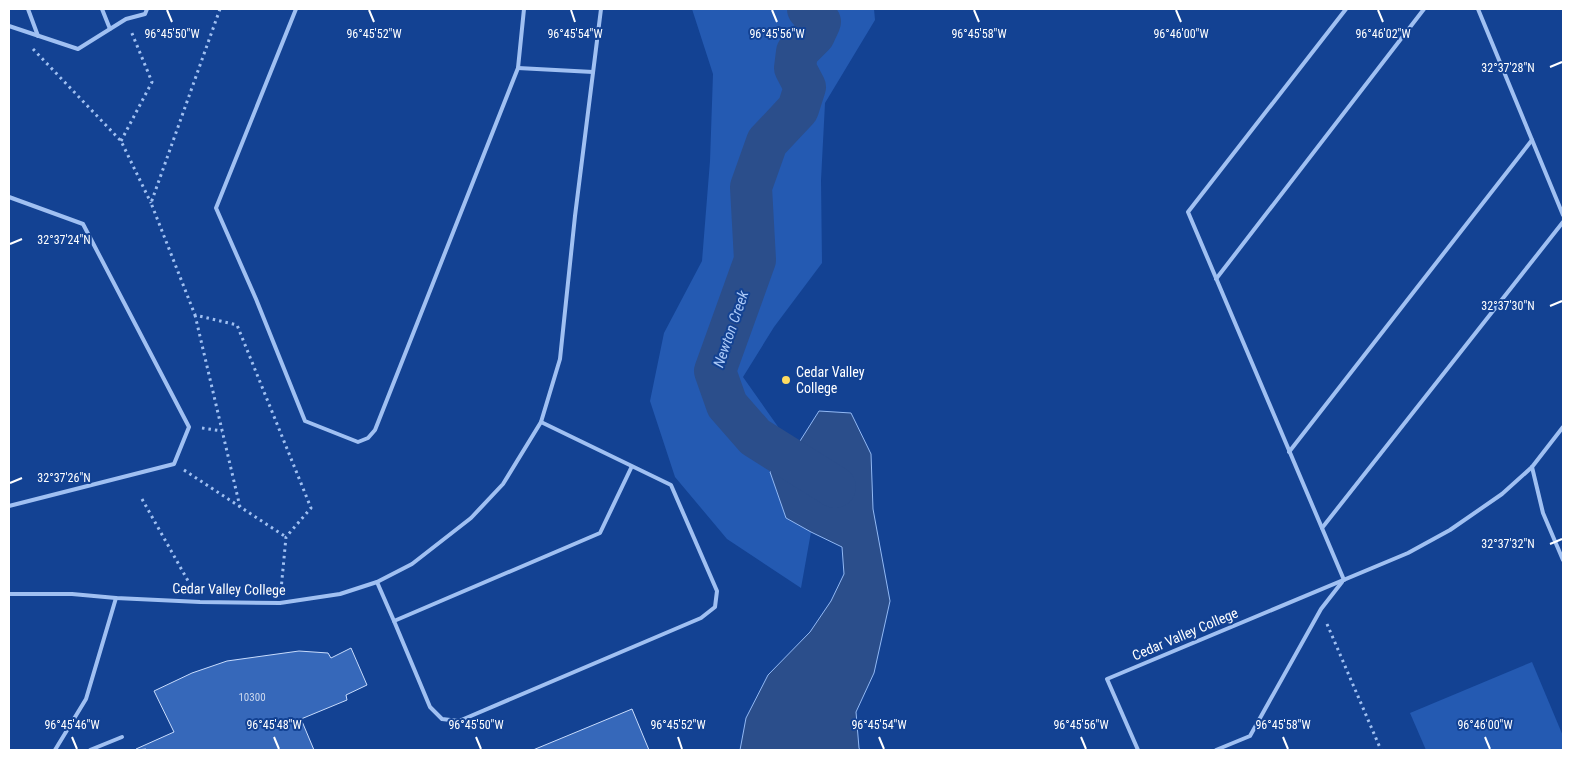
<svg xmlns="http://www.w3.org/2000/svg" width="1572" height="759" font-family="'Roboto Condensed',sans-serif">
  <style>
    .green { fill: #245ab2 }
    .water { fill: #2b4e8b; stroke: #92b9f5 }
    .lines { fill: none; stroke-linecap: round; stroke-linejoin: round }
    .river { stroke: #2b4e8b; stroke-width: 42 }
    .building { fill: #3668ba; stroke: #c8dcfd }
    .path { stroke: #a0c0f2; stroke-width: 3; stroke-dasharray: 2.5 4; stroke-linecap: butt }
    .service { stroke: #a0c0f2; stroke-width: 4 }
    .ticks { fill: none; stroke: #fff; stroke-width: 2 }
    .poi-dot { fill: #ffdc61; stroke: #134293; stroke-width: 2 }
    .labels { text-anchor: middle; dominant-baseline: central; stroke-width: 4; stroke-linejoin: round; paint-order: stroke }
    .number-label { font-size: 11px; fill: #cdd9ee }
    .poi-label { font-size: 14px; fill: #fff; stroke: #134293; text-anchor: start }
    .street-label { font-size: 14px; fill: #fff; stroke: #134293 }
    .water-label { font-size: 15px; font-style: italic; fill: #accaf9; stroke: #134293 }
    .ticks-label { font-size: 12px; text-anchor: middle; fill: #fff; stroke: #134293; stroke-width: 4; stroke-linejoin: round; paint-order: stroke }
  </style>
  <rect width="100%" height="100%" fill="#134293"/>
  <g class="green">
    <path d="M692,9H874L875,20L825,103L821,180L822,263L774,327L743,377L793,448L770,472L786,518L811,532L801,588L727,539L675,477L650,401L664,333L702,261L710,161L713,74Z"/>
    <path d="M1532,662L1563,736V750H1426L1410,713Z"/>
  </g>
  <path class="water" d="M819,411L851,413L871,454L873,509L890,601L874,673L856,712L859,748L860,750H740L746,718L768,675L810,632L831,601L844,574L842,547L811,532L786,518L770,472L800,441Z"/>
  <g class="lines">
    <path class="river" d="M808,9L820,22L814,35L797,52L795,68L805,87L798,109L767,142L751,187L755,260L715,371L727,405L755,437L835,487"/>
  </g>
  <g class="building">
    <path d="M351,648L367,685L346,695L347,700L301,719L314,750H146V749L136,750V749L174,732L154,691L192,673L227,661L299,651L328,653L331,658Z"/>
    <path d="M632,709L649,750H533Z"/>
  </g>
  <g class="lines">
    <g class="path">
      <path d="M220,9L151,203L195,315L237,325L311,508L286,537L281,590"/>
      <path d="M33,49L121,141L151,203"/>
      <path d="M121,141L152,82L131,31"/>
      <path d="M195,315L240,507"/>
      <path d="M202,428L222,431"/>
      <path d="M184,470L286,537"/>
      <path d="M142,499L192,588"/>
      <path d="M1327,624L1381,750"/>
    </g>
    <g class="service">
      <path d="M28,9L38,36"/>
      <path d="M102,9L110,29"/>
      <path d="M296,9L216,208L256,299L305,421L358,442L368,438L375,430L518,68L524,9"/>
      <path d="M1478,9L1563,215"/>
      <path d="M9,26L78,49L126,19L145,14L147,9"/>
      <path d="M518,68L593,72"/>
      <path d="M9,197L83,224L189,427L174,464L9,506"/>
      <path d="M1216,279L1424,9"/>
      <path d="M541,422L671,485L717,591L715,607L701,618L459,721L442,719L430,707L394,621L600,533L632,466"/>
      <path d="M1289,452L1532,140"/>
      <path d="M1532,467L1543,513L1563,560"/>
      <path d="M1322,528L1563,222"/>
      <path d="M1344,580L1188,212L1346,9"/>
      <path d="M377,582L394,621"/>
      <path d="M9,594H72L116,598L200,602L280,603L340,594L377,582L412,564L471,518L503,484L541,422L560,359L575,216L601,9"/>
      <path d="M55,750L86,699L116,598"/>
      <path d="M90,750L122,737"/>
      <path d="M1138,750L1107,679L1408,553L1450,530L1502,494L1532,467L1563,427"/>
      <path d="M1216,750L1250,736L1321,609L1342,582"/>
    </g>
  </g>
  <path class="ticks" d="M167,10L172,22M369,10L374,22M571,10L575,22M772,10L777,22M974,10L979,22M1176,10L1181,22M1378,10L1383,22M1550,67L1562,62M10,244L22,239M1550,306L1562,301M10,483L22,478M1550,544L1562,539M72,737L77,749M274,737L279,749M476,737L481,749M678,737L682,749M879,737L884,749M1081,737L1086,749M1283,737L1288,749M1485,737L1490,749"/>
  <circle class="poi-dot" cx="786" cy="380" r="5"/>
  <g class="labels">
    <g class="number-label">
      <text x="252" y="697">10300</text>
    </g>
    <g class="poi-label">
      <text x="796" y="372">Cedar Valley<tspan x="796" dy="16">College</tspan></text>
    </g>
    <g class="street-label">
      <text transform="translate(229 589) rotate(1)">Cedar Valley College</text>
      <text transform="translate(1185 634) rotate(-23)">Cedar Valley College</text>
    </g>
    <g class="water-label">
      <text transform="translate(731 329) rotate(-71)">Newton Creek</text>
    </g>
  </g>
  <g class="ticks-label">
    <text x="172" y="38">96°45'50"W</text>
    <text x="374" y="38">96°45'52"W</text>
    <text x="575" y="38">96°45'54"W</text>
    <text x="979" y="38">96°45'58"W</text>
    <text x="1181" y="38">96°46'00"W</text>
    <text x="1383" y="38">96°46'02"W</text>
    <text x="777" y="38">96°45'56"W</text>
    <text x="1508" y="72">32°37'28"N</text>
    <text x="64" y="244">32°37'24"N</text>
    <text x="1508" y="310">32°37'30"N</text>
    <text x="64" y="482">32°37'26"N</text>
    <text x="1508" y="548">32°37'32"N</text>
    <text x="72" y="729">96°45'46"W</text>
    <text x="274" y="729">96°45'48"W</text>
    <text x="476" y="729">96°45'50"W</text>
    <text x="678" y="729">96°45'52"W</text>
    <text x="879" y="729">96°45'54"W</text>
    <text x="1081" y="729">96°45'56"W</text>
    <text x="1283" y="729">96°45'58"W</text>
    <text x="1485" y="729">96°46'00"W</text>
  </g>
  <rect width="1572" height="759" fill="none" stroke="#ffffff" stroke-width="20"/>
</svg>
